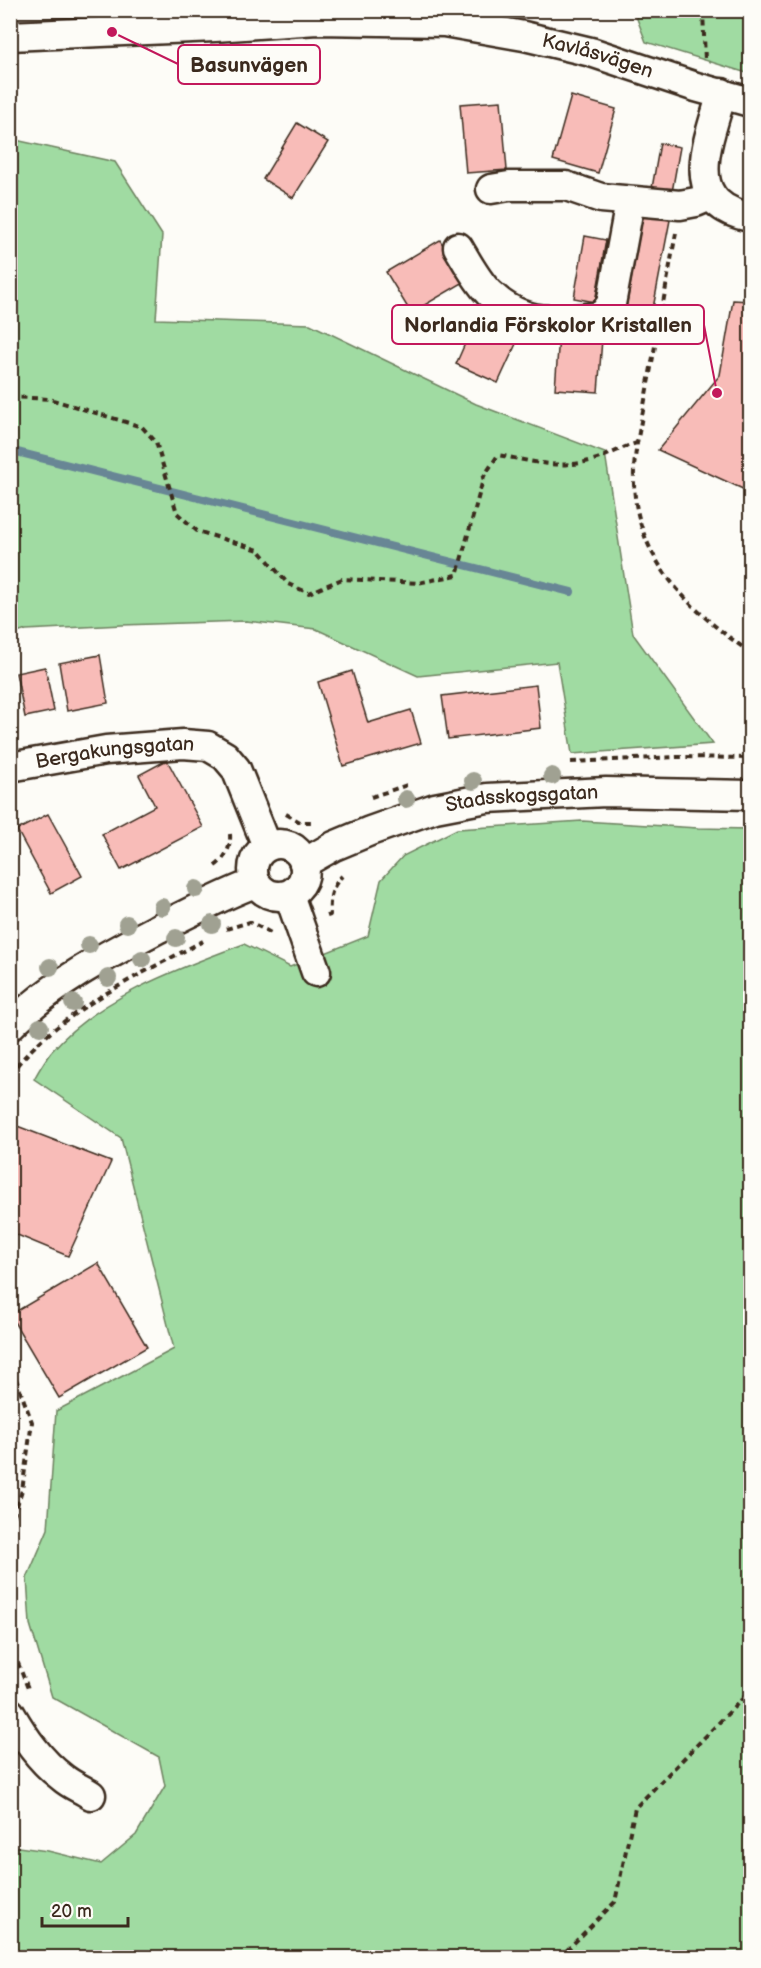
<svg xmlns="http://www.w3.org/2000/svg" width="761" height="1968" font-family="'Balsamiq Sans',sans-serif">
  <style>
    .green { fill: #a0dba2; stroke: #6e8260; stroke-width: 1.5 }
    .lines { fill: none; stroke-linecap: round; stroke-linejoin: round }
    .stream { stroke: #678695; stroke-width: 8 }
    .building { fill: #f8bcb8; stroke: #3b2a1e; stroke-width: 1.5 }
    .minor-casing { stroke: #3b2a1e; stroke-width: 33 }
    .path { stroke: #3b2a1e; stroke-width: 4; stroke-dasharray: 6 4.5; stroke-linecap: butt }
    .minor { stroke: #fdfcf7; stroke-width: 28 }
    .tree { fill: #a0a192 }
    .labels { text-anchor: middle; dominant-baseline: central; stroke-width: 4.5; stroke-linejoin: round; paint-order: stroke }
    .street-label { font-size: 20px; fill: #3b2a1e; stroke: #fdfcf7 }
    .leader { fill: none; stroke: #c2185b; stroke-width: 2 }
    .callout-dot { fill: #c2185b; stroke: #fdfcf7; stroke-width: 2 }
    .callout { fill: #fdfcf7; stroke: #c2185b; stroke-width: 2 }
    .callout-label { font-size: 21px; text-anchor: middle; font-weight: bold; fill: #3b2a1e }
  </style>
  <rect width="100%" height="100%" fill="#fdfcf7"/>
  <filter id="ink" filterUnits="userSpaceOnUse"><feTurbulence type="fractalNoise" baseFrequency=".0167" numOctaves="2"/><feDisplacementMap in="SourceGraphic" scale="12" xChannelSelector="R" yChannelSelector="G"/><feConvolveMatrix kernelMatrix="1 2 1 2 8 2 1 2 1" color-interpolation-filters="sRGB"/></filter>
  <g filter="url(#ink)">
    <g class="green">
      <path d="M634,11H750V74L646,42Z"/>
      <path d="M11,139L115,162L162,235L156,319L310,324L476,404L605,453L633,634L713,744L572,754L557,662L418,676L316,629L246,621L122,625L26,630L11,635Z"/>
      <path d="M582,821L698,828L750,829V1957L11,1958V1846L48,1851L101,1864L136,1835L165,1786L159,1757L52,1697L30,1624L27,1578L48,1529L56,1411L174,1349L121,1138L34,1079C39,1070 45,1060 51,1052C97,998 179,968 244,944L290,967L368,936L381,880L403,856L457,829Z"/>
    </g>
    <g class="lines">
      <path class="stream" d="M10,454L17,452L571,592"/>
    </g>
    <g class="building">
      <path d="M571,96L616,109L598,173L553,160Z"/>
      <path d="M501,101L507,170L466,173L460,104Z"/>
      <path d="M297,123L328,142L293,198L263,179Z"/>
      <path d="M660,143L680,147L672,192L652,188Z"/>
      <path d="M643,215L670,220L649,329L623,324Z"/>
      <path d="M585,236L606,240L595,302L574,298Z"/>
      <path d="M440,240L464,282L411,313L386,272Z"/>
      <path d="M733,300L750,301V484L745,490L658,450L720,375Z"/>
      <path d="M478,314L521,333L498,383L456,364Z"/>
      <path d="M559,336L602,339L598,392L555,389Z"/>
      <path d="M100,655L108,703L67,711L59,663Z"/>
      <path d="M45,667L54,711L25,717L16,673Z"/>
      <path d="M352,671L368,723L411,710L421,743L343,766L318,682Z"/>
      <path d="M536,685L541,728L448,739L442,696Z"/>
      <path d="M167,760L203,827L121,870L102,834L155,806L139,775Z"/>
      <path d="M48,814L82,876L51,893L17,830Z"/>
      <path d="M12,1124L111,1162L68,1256L10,1232V1128Z"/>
      <path d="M98,1263L147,1347L59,1398L10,1315Z"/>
    </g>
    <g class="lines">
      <g class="minor-casing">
        <g id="minor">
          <path id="s1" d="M10,36L215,27L317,20L444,22L524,36L591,52L696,87L750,102"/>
          <path d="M722,93C709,141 679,203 750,217"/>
          <path d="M491,189L509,186H566L601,198L680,205L696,202L710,196"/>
          <path d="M458,247C467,262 477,281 489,293C524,327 558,322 602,316L611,304L630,202"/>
          <path id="s2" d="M10,767L106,750L183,744L208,746L225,756L236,769L267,846"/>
          <circle cx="279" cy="870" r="26"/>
          <path id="s3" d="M304,863L334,846L370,831L435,808L487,798L606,792L750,795"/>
          <path d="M289,895L316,972"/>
          <path d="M10,1026C52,983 107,955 159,928C191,912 222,895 255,883"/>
          <path d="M10,1713C24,1737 40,1761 63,1778C71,1785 82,1789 91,1795"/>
        </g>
      </g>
      <g class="path">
        <path d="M703,10L705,61"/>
        <path d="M676,233L637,443C636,452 634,462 634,471C631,551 683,605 744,648L750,651"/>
        <path d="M10,397L50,399L142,427L156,442L177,513L197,531L259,550L288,584L309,593L342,579L418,583L457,575L484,476L498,455C531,461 559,470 593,460C608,456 622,447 637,443"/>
        <path d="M571,762L678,757L750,758"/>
        <path d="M371,797L407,785"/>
        <path d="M286,814L300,822H315"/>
        <path d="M215,866C226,858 231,847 230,834"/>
        <path d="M327,916L330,915C329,900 331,887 342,876"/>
        <path d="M226,929L250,922L271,933"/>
        <path d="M10,1074C59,1011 134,978 203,941"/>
        <path d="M10,1371L14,1374L32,1422L22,1490L10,1527"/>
        <path d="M10,1643L29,1691"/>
        <path d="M559,1958L615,1902L635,1808L750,1691"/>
      </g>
      <use href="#minor" class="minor"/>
    </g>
    <g class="tree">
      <circle cx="552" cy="776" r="9"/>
      <circle cx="473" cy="781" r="9"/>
      <circle cx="406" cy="799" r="9"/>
      <circle cx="196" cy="889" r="9"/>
      <circle cx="162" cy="907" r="9"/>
      <circle cx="127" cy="924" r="9"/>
      <circle cx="212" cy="924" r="9"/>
      <circle cx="176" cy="938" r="9"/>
      <circle cx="89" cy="945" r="9"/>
      <circle cx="142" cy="959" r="9"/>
      <circle cx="50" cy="967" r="9"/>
      <circle cx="108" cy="978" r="9"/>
      <circle cx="73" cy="1003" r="9"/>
      <circle cx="40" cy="1027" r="9"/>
    </g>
  </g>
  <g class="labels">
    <g class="street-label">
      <text stroke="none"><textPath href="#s1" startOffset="592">Kavlåsvägen</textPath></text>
      <text stroke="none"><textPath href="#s2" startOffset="106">Bergakungsgatan</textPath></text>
      <text stroke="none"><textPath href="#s3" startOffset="230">Stadsskogsgatan</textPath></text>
    </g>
  </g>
  <path class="leader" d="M112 32L178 64M717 393L704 325"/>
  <g class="callout-dot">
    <circle cx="112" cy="32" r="6"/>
    <circle cx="717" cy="393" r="6"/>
  </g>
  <g class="callout">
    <rect x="178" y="45" width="142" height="39" rx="6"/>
    <rect x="392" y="305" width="312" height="39" rx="6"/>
  </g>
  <g class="callout-label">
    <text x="249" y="72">Basunvägen</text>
    <text x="548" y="332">Norlandia Förskolor Kristallen</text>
  </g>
  <rect width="761" height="1968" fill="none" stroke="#fdfcf7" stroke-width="36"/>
  <rect x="18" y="18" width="725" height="1932" fill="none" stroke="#3b2a1e" stroke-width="2" filter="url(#ink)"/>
  <path d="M42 1917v9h86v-9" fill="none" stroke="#3b2a1e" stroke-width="3"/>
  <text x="51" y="1917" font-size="18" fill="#3b2a1e" stroke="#fdfcf7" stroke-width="4.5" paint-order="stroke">20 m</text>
</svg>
